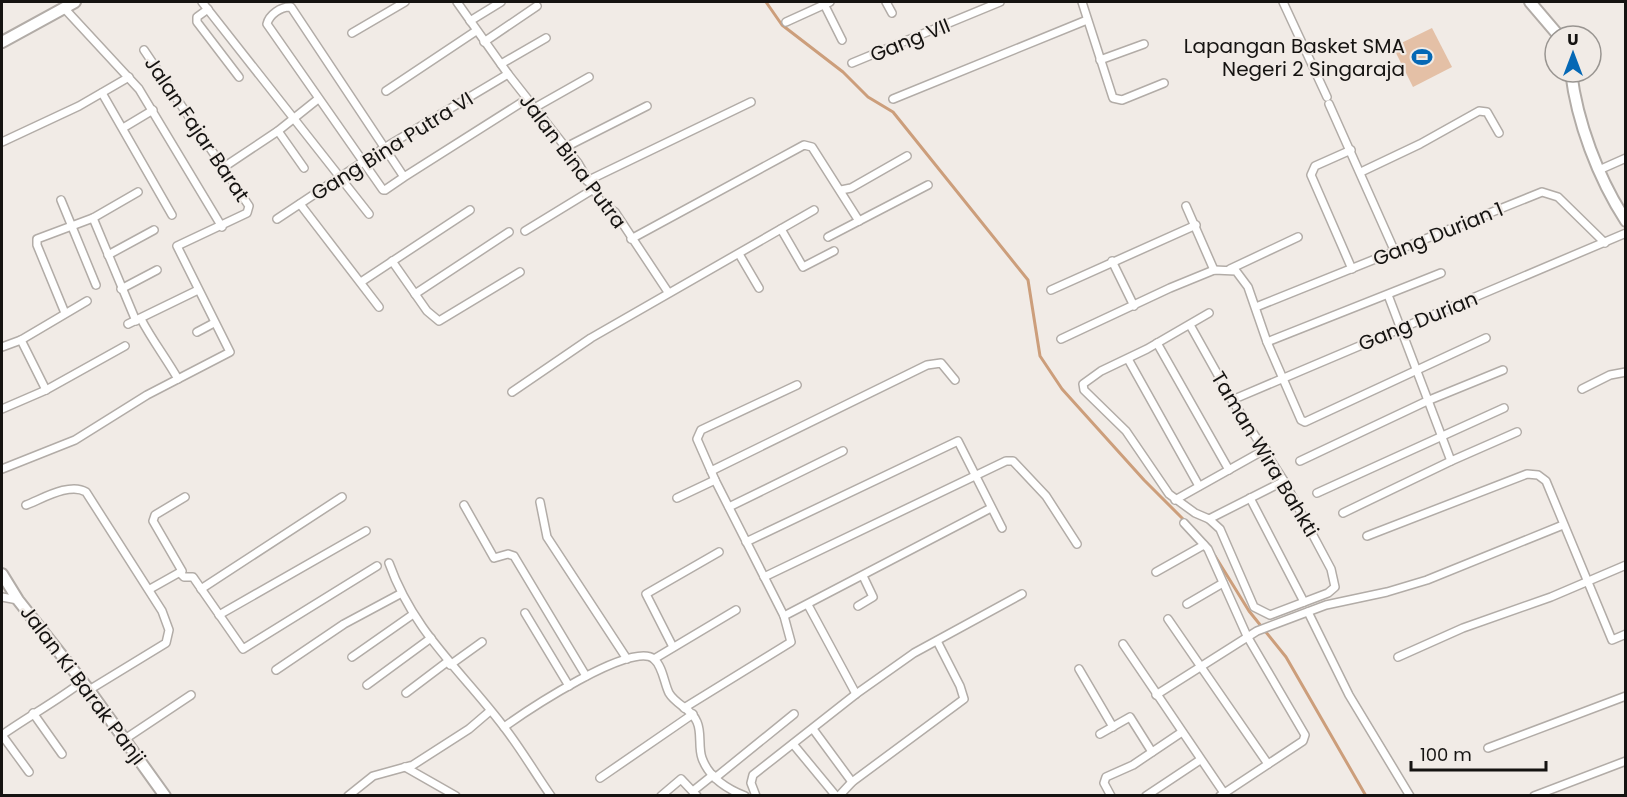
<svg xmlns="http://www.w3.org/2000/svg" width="1627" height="797" font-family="Poppins,sans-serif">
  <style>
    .green { fill: #e4c0a6 }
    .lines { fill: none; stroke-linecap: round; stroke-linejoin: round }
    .stream { stroke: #cc9e7b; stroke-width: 3 }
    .street-casing { stroke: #b2aca7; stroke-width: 10 }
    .secondary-casing { stroke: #b2aca7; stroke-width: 14 }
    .street { stroke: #fff; stroke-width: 7 }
    .secondary { stroke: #fff; stroke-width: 10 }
    .labels { text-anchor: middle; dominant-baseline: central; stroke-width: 4.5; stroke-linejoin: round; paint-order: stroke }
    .street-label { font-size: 20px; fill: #151311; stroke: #f1ebe6 }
    .poi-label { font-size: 20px; fill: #151311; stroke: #f1ebe6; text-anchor: end }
  </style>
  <rect width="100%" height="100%" fill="#f1ebe6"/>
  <path class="green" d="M1432,28L1452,67L1413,87L1393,47Z"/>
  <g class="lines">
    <g class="stream">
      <path d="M766,2L782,25L843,72L868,97L893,112L1028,280L1040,356L1062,389L1144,480L1186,522"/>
      <path d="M1215,556L1249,611L1286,657L1366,796"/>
    </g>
    <g class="street-casing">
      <g id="street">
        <path d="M202,2L369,214"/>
        <path d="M457,2L508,74L578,163L602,204L615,212L668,292"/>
        <path d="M823,2L842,40"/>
        <path d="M886,2L892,13"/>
        <path d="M1082,2L1113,98L1122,100L1164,83"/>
        <path d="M1283,2L1327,97"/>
        <path d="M64,8L139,89L222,227"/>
        <path d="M208,9L197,17V22L239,77"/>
        <path d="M470,21L501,2"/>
        <path d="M786,22L830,2"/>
        <path d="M352,33L405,2"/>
        <path d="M484,42L537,6"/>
        <path d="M1100,60L1144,44"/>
        <path d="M852,63L1000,2"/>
        <path d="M501,64L546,38"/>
        <path d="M386,91L476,31"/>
        <path d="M102,93L172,215"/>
        <path d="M893,99L1087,20"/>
        <path d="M1329,104L1395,252"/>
        <path d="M536,107L589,77"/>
        <path d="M123,128L153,110"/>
        <path d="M278,131L304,168"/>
        <path d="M2,142L79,106L129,77"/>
        <path d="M566,147L647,106"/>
        <path d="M1351,150L1315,166L1311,175L1352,269"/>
        <path d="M224,167L278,131L318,99"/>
        <path d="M1599,170L1626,158"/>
        <path d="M1361,172L1420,144L1479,111L1487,112L1499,133"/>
        <path d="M404,177L291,7C281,6 269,15 267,24L383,190H385L404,177L527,99"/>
        <path d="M587,181L751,102"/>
        <path d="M841,190L851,188L907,156"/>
        <path d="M61,200L96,285"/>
        <path d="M300,204L379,307"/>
        <path d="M1186,206L1214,270"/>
        <path d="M93,218L136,321"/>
        <path d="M277,219L384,148L508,74"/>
        <path d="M781,229L803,267L834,251"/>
        <path d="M525,231L592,190"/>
        <path d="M828,237L928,185"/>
        <path d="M631,239L804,145L812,147L859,221"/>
        <path d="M739,254L759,288"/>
        <path d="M108,255L154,230"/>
        <path d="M392,261L427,311L439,321L520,272"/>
        <path d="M1112,261L1134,306"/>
        <path d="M1230,269L1298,237"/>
        <path d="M361,282L470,210"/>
        <path d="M121,289L157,270"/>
        <path d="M1051,290L1196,225"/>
        <path d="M415,294L509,232"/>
        <path d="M1388,295L1451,461"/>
        <path d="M1256,307L1542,192L1558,197L1605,243"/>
        <path d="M65,313L37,245V239L93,218L138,192"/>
        <path d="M141,319C152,340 166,358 178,379"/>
        <path d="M128,324L198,290"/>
        <path d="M1190,325L1232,400L1284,481L1331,569L1335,587L1328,593L1270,615L1254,607L1220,529L1209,519L1195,513L1169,494L1126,431L1084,390L1083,384L1101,371L1147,349L1209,313"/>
        <path d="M197,332L214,323"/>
        <path d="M1061,339L1170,288L1214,270L1236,271L1248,287L1267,342L1301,420L1305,422L1486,338"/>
        <path d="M21,340L46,390"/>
        <path d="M1267,342L1441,273"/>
        <path d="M1157,343L1229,470"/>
        <path d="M2,347L21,340L87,301"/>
        <path d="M1128,359L1199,486"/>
        <path d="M1582,389L1610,375L1626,372"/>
        <path d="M512,392L591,338L814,210"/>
        <path d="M1232,400L1626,233"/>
        <path d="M2,409L46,390L125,346"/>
        <path d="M1300,461L1427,401L1503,370"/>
        <path d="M2,469L75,440L147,395L230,352L177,246L247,213L249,206L144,50"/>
        <path d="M711,471L927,365L941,363L955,380"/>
        <path d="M1317,493L1504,408"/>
        <path d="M677,498L715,480"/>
        <path d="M1250,498L1304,602"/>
        <path d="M1175,500L1266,449"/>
        <path d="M540,502L547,537L627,659"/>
        <path d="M26,505C42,499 70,482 86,492L162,611L169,630L166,643L89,690"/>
        <path d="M464,505L494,558L508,554L514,556L586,676"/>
        <path d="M729,507L843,451"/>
        <path d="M1343,513L1451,461L1517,432"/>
        <path d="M1209,519L1284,481"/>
        <path d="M1184,523L1208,549L1247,636L1305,735L1303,741L1220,796"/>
        <path d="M1367,536L1527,474L1538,475L1546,481L1612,640L1626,634"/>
        <path d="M746,542L958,441L1002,528"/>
        <path d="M389,563C414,633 461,670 504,727C521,749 535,773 551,796"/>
        <path d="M1156,572L1204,545"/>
        <path d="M180,573L184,577H193L243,649L377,566"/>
        <path d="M764,577L1006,461H1013L1046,496L1077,544"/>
        <path d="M150,589L182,571L153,521L155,515L185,497"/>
        <path d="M201,589L342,497"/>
        <path d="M2,597L18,600"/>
        <path d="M1187,604L1223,583"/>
        <path d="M808,605L856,694"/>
        <path d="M858,606L873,597L863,576"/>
        <path d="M1308,612L1349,695L1410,796"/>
        <path d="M525,613L569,686"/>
        <path d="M219,615L366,531"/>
        <path d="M784,616L991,508"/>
        <path d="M1168,619L1268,764"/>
        <path d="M1123,644L1224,793"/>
        <path d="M673,647L646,594L719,552"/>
        <path d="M352,657L412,615"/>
        <path d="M1398,657L1463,628L1551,597L1626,565"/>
        <path d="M654,659L736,610"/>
        <path d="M450,665L482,642"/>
        <path d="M1079,669L1113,727"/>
        <path d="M276,670L344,624L400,594"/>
        <path d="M367,685L431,638"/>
        <path d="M406,693L447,662"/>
        <path d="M1156,695L1257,631L1326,605L1387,592L1427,580L1563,525"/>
        <path d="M684,708L791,642L784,616L715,480L697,439L701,430L797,385"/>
        <path d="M33,713L62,754"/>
        <path d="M504,727C525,712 632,640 654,659C663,667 664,683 669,693C676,705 692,709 697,722C702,733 698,747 702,758C709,778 727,789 745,796"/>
        <path d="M813,729L852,782"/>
        <path d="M1100,734L1130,717L1152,752"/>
        <path d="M2,735C29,716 57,701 83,681"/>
        <path d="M2,735L29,772"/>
        <path d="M125,739L191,695"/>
        <path d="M793,744L836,796"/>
        <path d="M1488,748L1626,696"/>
        <path d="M405,767L456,796"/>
        <path d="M600,778L693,714"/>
        <path d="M715,778L794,714"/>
        <path d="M693,791L713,775"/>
        <path d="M348,796L373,776L413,765L469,729L490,711"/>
        <path d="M661,796L681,779L697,796"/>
        <path d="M756,796L751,783L753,775L856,694L914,653L1022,594"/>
        <path d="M839,796L852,782L964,699L960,686L937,641"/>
        <path d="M1111,796L1104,783L1106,777L1133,765L1182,732"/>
        <path d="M1146,796L1200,760"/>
        <path d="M1534,796L1626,761"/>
      </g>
    </g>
    <g class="secondary-casing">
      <g id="secondary">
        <path d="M1530,2L1559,36"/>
        <path d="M2,42L75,2"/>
        <path d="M1571,72C1577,122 1598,178 1626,221"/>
        <path d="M2,574L18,600L89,690L165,796"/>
      </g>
    </g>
    <use href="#street" class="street"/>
    <use href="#secondary" class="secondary"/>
  </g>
  <defs>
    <g id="stadium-bare" transform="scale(1.62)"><path d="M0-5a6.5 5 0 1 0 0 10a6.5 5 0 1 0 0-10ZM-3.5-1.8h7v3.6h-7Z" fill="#0568b5" stroke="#f1ebe6" stroke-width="2.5" paint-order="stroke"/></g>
  </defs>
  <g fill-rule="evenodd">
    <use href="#stadium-bare" x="1422" y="57"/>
  </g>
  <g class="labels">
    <g class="street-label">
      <text transform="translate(910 40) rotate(-22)">Gang VII</text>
      <text transform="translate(197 129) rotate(56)">Jalan Fajar Barat</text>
      <text transform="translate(392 146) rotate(-32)">Gang Bina Putra VI</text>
      <text transform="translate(573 161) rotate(53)">Jalan Bina Putra</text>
      <text transform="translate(1438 234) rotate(-22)">Gang Durian 1</text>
      <text transform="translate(1418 321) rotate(-22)">Gang Durian</text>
      <text transform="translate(1265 454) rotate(59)">Taman Wira Bahkti</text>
      <text transform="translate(83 685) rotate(53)">Jalan Ki Barak Panji</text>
    </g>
    <g class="poi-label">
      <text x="1405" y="46">Lapangan Basket SMA<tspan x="1405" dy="23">Negeri 2 Singaraja</tspan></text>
    </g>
  </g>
  <rect width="1627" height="797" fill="none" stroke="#151311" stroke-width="6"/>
  <g transform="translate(1573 54)"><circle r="28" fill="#f1ebe6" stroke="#999591" stroke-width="1.5"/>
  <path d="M0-4.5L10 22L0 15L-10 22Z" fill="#0568b5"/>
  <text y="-9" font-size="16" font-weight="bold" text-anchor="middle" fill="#151311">U</text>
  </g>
  <path d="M1411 761v9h135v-9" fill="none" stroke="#151311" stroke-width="3"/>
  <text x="1420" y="761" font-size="18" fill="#151311" stroke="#f1ebe6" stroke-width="4.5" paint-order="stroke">100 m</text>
</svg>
